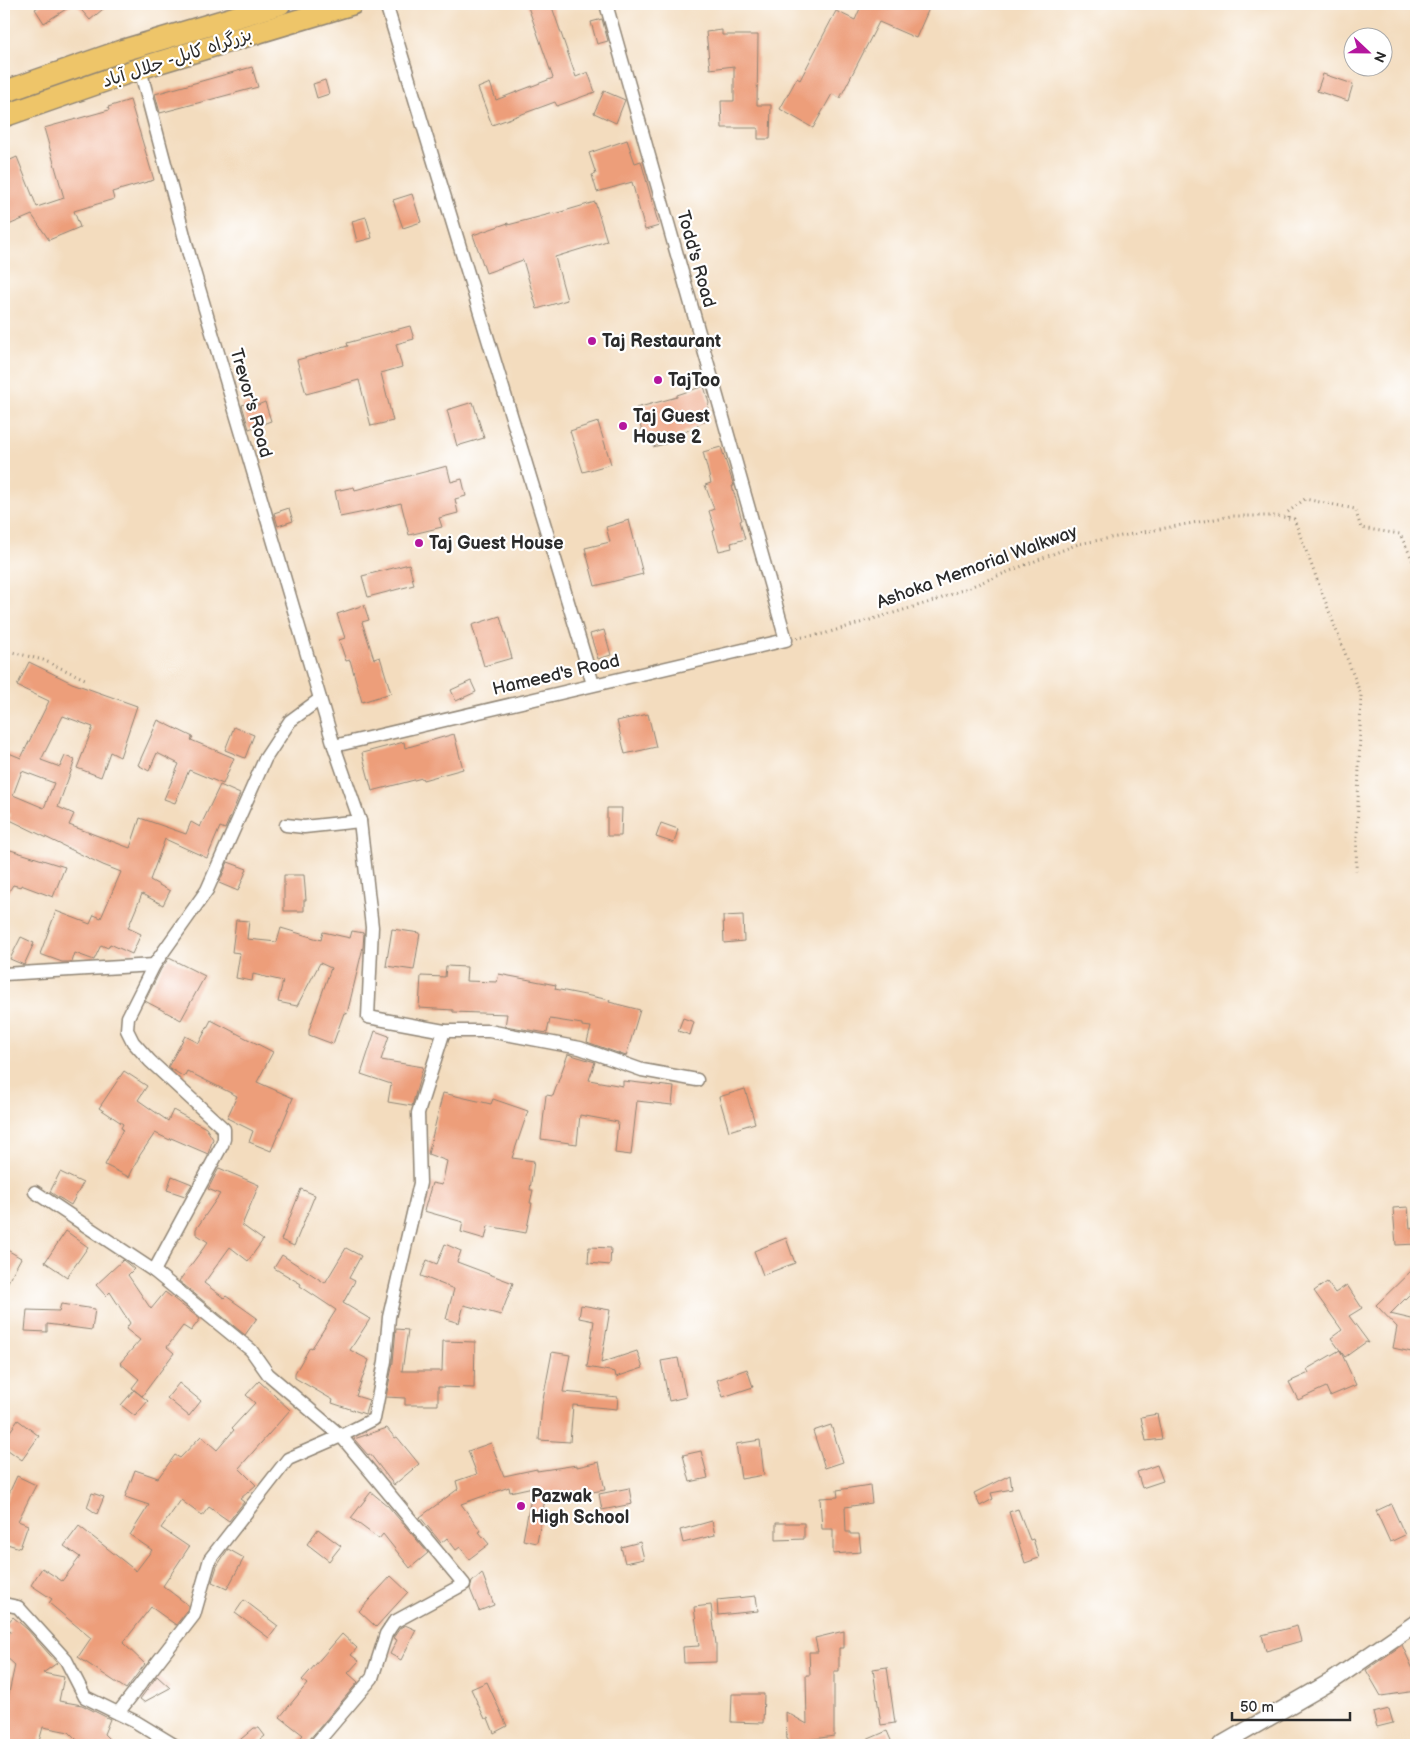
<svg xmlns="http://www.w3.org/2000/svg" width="1420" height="1749" font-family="'Balsamiq Sans','Playpen Sans Arabic',sans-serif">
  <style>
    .building { fill: #ed9e7a; fill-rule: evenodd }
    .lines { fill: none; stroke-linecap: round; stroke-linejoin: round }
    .minor-casing { stroke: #8f8474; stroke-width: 15 }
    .tertiary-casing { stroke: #8f8474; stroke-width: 19 }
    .trunk-casing { stroke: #8f8474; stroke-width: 24 }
    .path { stroke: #8f8474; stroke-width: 3; stroke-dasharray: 1 4; stroke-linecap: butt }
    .minor { stroke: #fff; stroke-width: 12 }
    .tertiary { stroke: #fff; stroke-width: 16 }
    .trunk { stroke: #eec569; stroke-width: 21 }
    .poi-dot { fill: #b5179e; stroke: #fff; stroke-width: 2 }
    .labels { text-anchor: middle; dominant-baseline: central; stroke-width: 4.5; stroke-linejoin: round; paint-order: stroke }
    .street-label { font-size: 18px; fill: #2b2b2b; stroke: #fff }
    .poi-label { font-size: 18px; font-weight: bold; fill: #2b2b2b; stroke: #fff; text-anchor: start }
  </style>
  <rect width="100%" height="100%" fill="#fff"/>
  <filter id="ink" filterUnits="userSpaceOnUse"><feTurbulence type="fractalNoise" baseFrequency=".02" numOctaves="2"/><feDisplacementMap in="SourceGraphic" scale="10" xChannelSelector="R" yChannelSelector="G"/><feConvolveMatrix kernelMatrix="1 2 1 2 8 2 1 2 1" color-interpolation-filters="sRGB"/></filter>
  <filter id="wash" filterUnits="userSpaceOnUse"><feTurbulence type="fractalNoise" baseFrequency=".0096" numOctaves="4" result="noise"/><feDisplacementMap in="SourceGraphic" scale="20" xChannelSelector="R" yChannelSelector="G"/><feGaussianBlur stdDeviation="1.12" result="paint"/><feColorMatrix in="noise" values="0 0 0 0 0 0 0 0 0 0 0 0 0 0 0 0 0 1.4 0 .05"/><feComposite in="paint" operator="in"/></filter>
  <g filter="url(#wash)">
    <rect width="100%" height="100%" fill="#f3dcbe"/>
    <g id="blocks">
      <g class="building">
        <path d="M43,4H74L44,23L35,9Z"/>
        <path d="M76,4H109L90,20Z"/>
        <path d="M527,4H551L576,77L588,72L595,92L557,106L555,102L492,125L478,88L490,83L496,100L553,78Z"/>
        <path d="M862,4H931L916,38L879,22L840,98L832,94L813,128L780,109L797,78L800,80L836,11L855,20Z"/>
        <path d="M602,19L608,41L597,44L591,22Z"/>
        <path d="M722,30V35H758L757,105H771L770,139H758V128H722L721,101H734V66L710,69L706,32Z"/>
        <path d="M252,67L258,87L160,113L155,94Z"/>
        <path d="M1323,74L1353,84L1348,101L1317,91Z"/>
        <path d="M325,80L329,94L317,98L313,84Z"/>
        <path d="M604,91L625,100L616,123L594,113Z"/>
        <path d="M130,100L154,180L112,192L114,199L74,211L80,227L49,240L32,215L4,227V163L17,157L37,207L64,198L44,128L109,110L108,107Z"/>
        <path d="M627,140L635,163L641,161L659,226L645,230L632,182L597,192L592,175L596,174L589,153Z"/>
        <path d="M412,194L421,222L403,228L393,200Z"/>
        <path d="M595,202L607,241L555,257L567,300L537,309L523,260L486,273L473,235L508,223V225L554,213V214Z"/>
        <path d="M366,217L372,238L357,242L352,221Z"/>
        <path d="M410,326L414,339L396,344L402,367L381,373L393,421L371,426L359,380L306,394L297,360L348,346L347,343Z"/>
        <path d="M704,386L709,403L704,422L677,436L679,440L653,447L649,434L643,436L636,408L677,397V395Z"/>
        <path d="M251,402L253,407L265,402L271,421L249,429L242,405Z"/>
        <path d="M473,402L484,438L457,446L447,410Z"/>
        <path d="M598,422L611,464L583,472L570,431Z"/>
        <path d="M721,447L734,486H732L742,520L740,521L745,539L731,543L732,548L719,551L713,531L715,530L709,511L714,509L705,485L711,483L703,452Z"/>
        <path d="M447,466L451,482L462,479L466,496L455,499L458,513L439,518L442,527L409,535L401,503L374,510L340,517L335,491L354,487L355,490Z"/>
        <path d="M289,508L293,521L278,526L274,513Z"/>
        <path d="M629,520L643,574L595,586L585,548L610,542L606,527Z"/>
        <path d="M409,564L414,585L368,597L362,576Z"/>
        <path d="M364,605L369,620L362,622L374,659L380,657L391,693L362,702L350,660L346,661L339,640L345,638L337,614Z"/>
        <path d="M500,616L512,658L484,666L472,625Z"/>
        <path d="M604,630L611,655L598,659L590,634Z"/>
        <path d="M29,662L72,683L137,706L120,757L110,752L101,777L77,768L93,727L63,716L41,760L60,767L65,756L75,760L58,807L74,814L69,825L130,848L140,818L186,834L191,822L200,827L220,785L240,794L225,829L220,827L207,858L165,839L150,880L170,891L163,905L142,894L128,928L141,934L132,954L110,944L108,948L101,945L94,960L75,953L72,962H62L40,954L56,911L90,924L94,915L101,918L121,872L103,865L8,819L10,814L7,813L6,816H4V751L21,758L49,701L17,686ZM22,771L54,783L44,808L13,795Z"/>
        <path d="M471,681L476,692L456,701L451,690Z"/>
        <path d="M648,714L656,747L625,754L617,721Z"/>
        <path d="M158,720L193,737L191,740L234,758L223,784L189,770L175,803L164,799L179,764L157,753L149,771L138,765Z"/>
        <path d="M234,727L254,735L245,758L225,750Z"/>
        <path d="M454,734L463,769L423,780L422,778L372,791L362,753L404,742L405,748Z"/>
        <path d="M607,808H622L621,836H607Z"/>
        <path d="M661,823L678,829L674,843L656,837Z"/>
        <path d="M4,848L65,867L53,897L21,885V887L13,885L4,899Z"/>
        <path d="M228,862L247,869L238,891L219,883Z"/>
        <path d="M284,875H304L306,900H304V911H284Z"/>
        <path d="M743,915L744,941L724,943L723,916Z"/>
        <path d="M236,920L249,921L247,939L277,942L281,928L321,940L323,932L350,938L352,931L364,933L363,947L347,1014L344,1013L333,1044L309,1035V1030L331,968L320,963L297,1006L278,1002L283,981L253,974L252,981L236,978L240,953L232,952Z"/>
        <path d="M392,929L420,933L414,970L386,966Z"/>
        <path d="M21,937L34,943L24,965L10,959Z"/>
        <path d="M169,958L205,976L181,1020L145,1001L161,969Z"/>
        <path d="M446,966L467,967L466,981L497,982L499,974L556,985L555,989L610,1000L609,1002L640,1010L626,1056L587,1042L591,1027L582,1026V1024L550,1019L547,1033L505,1026L507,1014L453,1012V1010L419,1008L421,976L445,977Z"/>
        <path d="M683,1018L694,1022L690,1035L678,1031Z"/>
        <path d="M211,1020L273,1052L257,1082L293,1098L271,1151L249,1142L253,1131L227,1118L237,1096L187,1071L184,1077L168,1067L185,1036L199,1043Z"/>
        <path d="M375,1031L389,1036L381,1060L423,1067L412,1106L388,1102L391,1084L361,1074Z"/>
        <path d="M568,1054L595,1062L589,1080L623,1086V1081L674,1087L672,1105L637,1101L631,1155L615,1153L618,1122L580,1115L577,1144L541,1139L546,1095L553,1096Z"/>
        <path d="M124,1071L147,1086L138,1100L168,1121L173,1110L206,1128L213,1139L208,1154L171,1138L170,1140L155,1133L140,1155L129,1177L105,1165L123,1129L121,1128L123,1124L99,1108Z"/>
        <path d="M745,1089L755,1123L729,1131L719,1097Z"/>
        <path d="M443,1093L491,1104L493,1099L528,1111L512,1158L534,1161L530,1190H533L530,1203H532L526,1233L488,1226L485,1239L461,1232L463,1222L424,1211L432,1183L442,1185L447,1161L428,1154Z"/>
        <path d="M219,1168L259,1185L242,1225L263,1240L248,1261L230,1247L204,1283L224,1298L226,1296L257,1318L245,1335L179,1281L208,1242L196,1234V1229L220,1194L208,1189Z"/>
        <path d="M60,1172L83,1183L71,1205L50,1192Z"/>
        <path d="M172,1176L192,1184L185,1196L167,1190Z"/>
        <path d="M301,1189L315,1195L294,1246L281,1240Z"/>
        <path d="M1408,1207L1410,1228L1416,1227V1244L1396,1245L1393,1208Z"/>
        <path d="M66,1231L88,1247L67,1277L45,1262Z"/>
        <path d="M786,1238L795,1263L763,1275L754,1251Z"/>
        <path d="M445,1244L461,1251L457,1262L513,1283L501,1315L464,1305L459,1323L446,1319L454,1289L421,1276L427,1260L437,1264Z"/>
        <path d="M589,1247L611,1248L610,1265L588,1263Z"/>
        <path d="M4,1248L21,1258L4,1289Z"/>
        <path d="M346,1248L361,1256L349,1278L355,1281L343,1303L370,1319L350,1350L369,1360L356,1396L369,1400L365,1414L332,1403L333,1400L295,1378V1373L310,1347L312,1348L336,1310L300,1286L301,1284L274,1268L282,1255L325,1283Z"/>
        <path d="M123,1260L134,1269L128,1275L151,1309L165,1292L200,1319L191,1331L183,1326L167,1347L174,1353L142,1396L132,1388L139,1379L120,1363L140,1340L126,1329L130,1323L110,1292L106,1296L96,1285Z"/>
        <path d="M1416,1266V1288L1390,1314L1416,1320V1353L1393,1348L1397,1327L1376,1305Z"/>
        <path d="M1327,1282L1335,1293L1347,1285L1362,1308L1349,1316L1369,1343L1366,1342L1345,1357L1331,1338L1342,1330L1314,1291Z"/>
        <path d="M61,1304L95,1309L92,1330L47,1324V1332L25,1331L27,1310L59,1311Z"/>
        <path d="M581,1305L610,1310L601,1363L637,1351L643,1368L616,1377L615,1372L587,1367L594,1321L579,1318Z"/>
        <path d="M396,1329L408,1330L402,1371H442L443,1341L475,1342L474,1388L438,1387V1405H405V1398L386,1397L393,1362Z"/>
        <path d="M1340,1350L1356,1385L1330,1396L1326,1387L1298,1400L1289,1382L1309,1373L1307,1369Z"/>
        <path d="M552,1352L570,1355L563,1392L618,1397L617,1409L573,1405L570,1442L539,1440L542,1405Z"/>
        <path d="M678,1358L686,1397L669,1401L661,1361Z"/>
        <path d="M747,1369L753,1387L723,1397L717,1380Z"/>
        <path d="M259,1381L290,1410L239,1468L256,1485L240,1499L244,1502L229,1521L209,1507L202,1516L181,1500L161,1528L189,1547L163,1586L188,1605L187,1611L176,1625L151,1607L123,1643L145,1664L126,1689L78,1657L91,1638L49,1603L52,1599L31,1585L42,1568L62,1581L80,1557L64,1546L79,1526L136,1571L152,1550L130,1535L149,1505L125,1497L135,1470L158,1478L175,1455L180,1458L201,1436L217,1450L234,1430L232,1428L255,1403L246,1395Z"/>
        <path d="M179,1383L201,1401L189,1416L167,1398Z"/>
        <path d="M134,1390L148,1401L135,1416L121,1405Z"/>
        <path d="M1157,1414L1162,1439L1146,1441L1141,1417Z"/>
        <path d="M18,1420L39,1436L22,1460L4,1447V1440Z"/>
        <path d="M831,1425L843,1462L825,1468L813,1431Z"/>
        <path d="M387,1428L395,1438L397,1437L419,1464L394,1485L370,1454L368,1455L354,1439Z"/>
        <path d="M760,1440L764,1475L741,1479L736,1444Z"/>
        <path d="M491,1443L504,1476L537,1469V1471L577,1465V1467L599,1462L605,1490L545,1499L537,1543L523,1540L533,1487L510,1492L509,1487L461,1504L481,1531L479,1532L489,1544L469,1559L460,1547L456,1550L447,1538L441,1543L420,1517L458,1489L456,1481L477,1474L468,1451Z"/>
        <path d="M701,1451L708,1478L690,1482L683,1455Z"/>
        <path d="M1157,1465L1163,1481L1142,1488L1137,1472Z"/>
        <path d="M1010,1475L1012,1489L991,1493L993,1499L980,1506L974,1493Z"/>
        <path d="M17,1476L36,1485L18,1521L28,1525L20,1548L7,1544L4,1550V1504Z"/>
        <path d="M870,1485L872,1503L845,1507L846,1532H850V1534H859L861,1552L833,1554V1529H822L820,1498L838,1497L837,1490Z"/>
        <path d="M629,1488L632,1504L602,1510L599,1494Z"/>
        <path d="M371,1492L388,1506L428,1553L410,1568L383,1534L379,1539L351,1518Z"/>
        <path d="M92,1493L104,1497L97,1514L87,1507Z"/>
        <path d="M1391,1504L1405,1535L1390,1542L1376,1511Z"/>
        <path d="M1018,1509L1030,1540L1033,1539L1039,1558L1025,1563L1009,1512Z"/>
        <path d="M712,1521L715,1535L683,1543L680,1530Z"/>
        <path d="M776,1523H804V1539L776,1540Z"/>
        <path d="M318,1529L341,1546L329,1561L307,1544Z"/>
        <path d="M640,1542L644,1559L625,1563L621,1547Z"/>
        <path d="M228,1549L244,1558L227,1589L212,1582L217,1566Z"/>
        <path d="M482,1573L494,1605L479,1611L470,1589L472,1582Z"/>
        <path d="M391,1576L408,1592L376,1627L359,1611Z"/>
        <path d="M756,1596L758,1611L718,1615L717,1600Z"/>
        <path d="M244,1600L278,1626L269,1638L235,1613Z"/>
        <path d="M711,1605L716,1644V1662L684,1663L683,1647L699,1646L694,1607Z"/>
        <path d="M13,1617L27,1629L57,1663L43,1673L64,1677L59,1701L82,1705L110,1719L104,1734L115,1745H82L69,1732L43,1727L38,1745H12L4,1731V1716L15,1665L4,1655V1640L11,1631L5,1626Z"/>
        <path d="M405,1625L416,1630L401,1660L390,1654L397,1640L393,1638L400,1628Z"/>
        <path d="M1297,1626L1301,1641L1266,1651L1262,1635Z"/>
        <path d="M844,1631V1648H839V1671H834V1736L787,1743L786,1712L807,1724L806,1675H810L809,1652H818L815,1638Z"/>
        <path d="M342,1634L357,1648L351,1655L359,1661L348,1673L358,1682L309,1740L307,1745H294L303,1735L280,1717L307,1684L302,1680Z"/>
        <path d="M1402,1645L1416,1676V1691L1381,1696L1366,1670Z"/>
        <path d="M887,1667L895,1723L881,1725L873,1669Z"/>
        <path d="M157,1676L170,1688L144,1702L140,1699Z"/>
        <path d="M487,1682L507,1726L494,1733L488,1718L485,1719L471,1689Z"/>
        <path d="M732,1694H764L763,1723L731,1722Z"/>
        <path d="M1389,1709L1393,1723L1377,1727L1373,1713Z"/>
        <path d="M254,1728H259L265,1736L254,1745H234Z"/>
        <path d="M887,1731L893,1745H855Z"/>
      </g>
    </g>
  </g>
  <g filter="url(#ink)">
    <use href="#blocks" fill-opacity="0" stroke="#8f8474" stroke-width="1"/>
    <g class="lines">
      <g class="minor-casing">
        <g id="minor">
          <path d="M386,4L593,684"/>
          <path d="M334,746L786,640L606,4"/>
          <path d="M286,825L304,827L360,821"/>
          <path d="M4,974L154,965"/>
          <path d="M444,1031H489L580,1048L642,1070L697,1080"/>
          <path d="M35,1192L154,1271L251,1350L268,1374L341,1436L464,1584L394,1622L386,1634L372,1678L315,1745"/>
          <path d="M154,1271L222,1145L224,1139V1129L150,1061L133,1042L127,1030L128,1017L154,965L207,890L265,759L290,721L320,699"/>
          <path d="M4,1604L18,1607L66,1660L85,1697L136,1722L174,1745"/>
          <path d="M118,1713L194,1615L210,1559L288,1459L341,1436L374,1419L385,1361L389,1317L420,1183L418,1113L444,1031L368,1017L372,927L360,821L334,746L190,258L140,69"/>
        </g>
      </g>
      <g class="tertiary-casing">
        <path id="tertiary" d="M1221,1745L1332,1681L1416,1623"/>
      </g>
      <g class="trunk-casing">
        <g id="trunk">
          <path d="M4,92L124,50L280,4"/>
          <path d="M4,116L150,65L352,4"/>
        </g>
      </g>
      <g class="path">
        <path d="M1288,517V512L1305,499L1355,509L1361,528L1400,534L1416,567"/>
        <path d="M797,638L823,634L937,600L1078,544L1231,516H1277L1294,519L1361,695L1356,871"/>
        <path d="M4,650L43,660L85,679"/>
      </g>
      <use href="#minor" class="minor"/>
      <use href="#tertiary" class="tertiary"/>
      <use href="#trunk" class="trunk"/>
    </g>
  </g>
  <g class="poi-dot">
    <circle cx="592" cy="341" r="5"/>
    <circle cx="658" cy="380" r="5"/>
    <circle cx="623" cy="426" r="5"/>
    <circle cx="419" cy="543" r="5"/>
    <circle cx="521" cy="1506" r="5"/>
  </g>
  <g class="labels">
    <g class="street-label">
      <text transform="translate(177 58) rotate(-18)">بزرگراه کابل- جلال آباد</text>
      <text transform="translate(696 259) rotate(74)">Todd's Road</text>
      <text transform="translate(251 403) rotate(74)">Trevor's Road</text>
      <text transform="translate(977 567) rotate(-20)">Ashoka Memorial Walkway</text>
      <text transform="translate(556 675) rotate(-13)">Hameed's Road</text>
    </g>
    <g class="poi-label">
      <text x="602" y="341">Taj Restaurant</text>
      <text x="668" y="380">TajToo</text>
      <text x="633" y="416">Taj Guest<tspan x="633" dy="21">House 2</tspan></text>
      <text x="429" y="543">Taj Guest House</text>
      <text x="531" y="1496">Pazwak<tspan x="531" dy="21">High School</tspan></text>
    </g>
  </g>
  <rect width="1420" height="1749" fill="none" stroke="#fff" stroke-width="20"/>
  <g transform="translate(1368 52) rotate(112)"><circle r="24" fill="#ffffff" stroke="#aaaaaa"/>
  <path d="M0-4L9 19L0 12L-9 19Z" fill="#b5179e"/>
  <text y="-8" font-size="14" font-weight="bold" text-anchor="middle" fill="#2b2b2b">N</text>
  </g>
  <path d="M1232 1712v8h118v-8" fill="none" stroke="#2b2b2b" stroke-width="2.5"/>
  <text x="1240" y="1712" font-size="15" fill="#2b2b2b" stroke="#ffffff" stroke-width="4" paint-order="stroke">50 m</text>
</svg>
